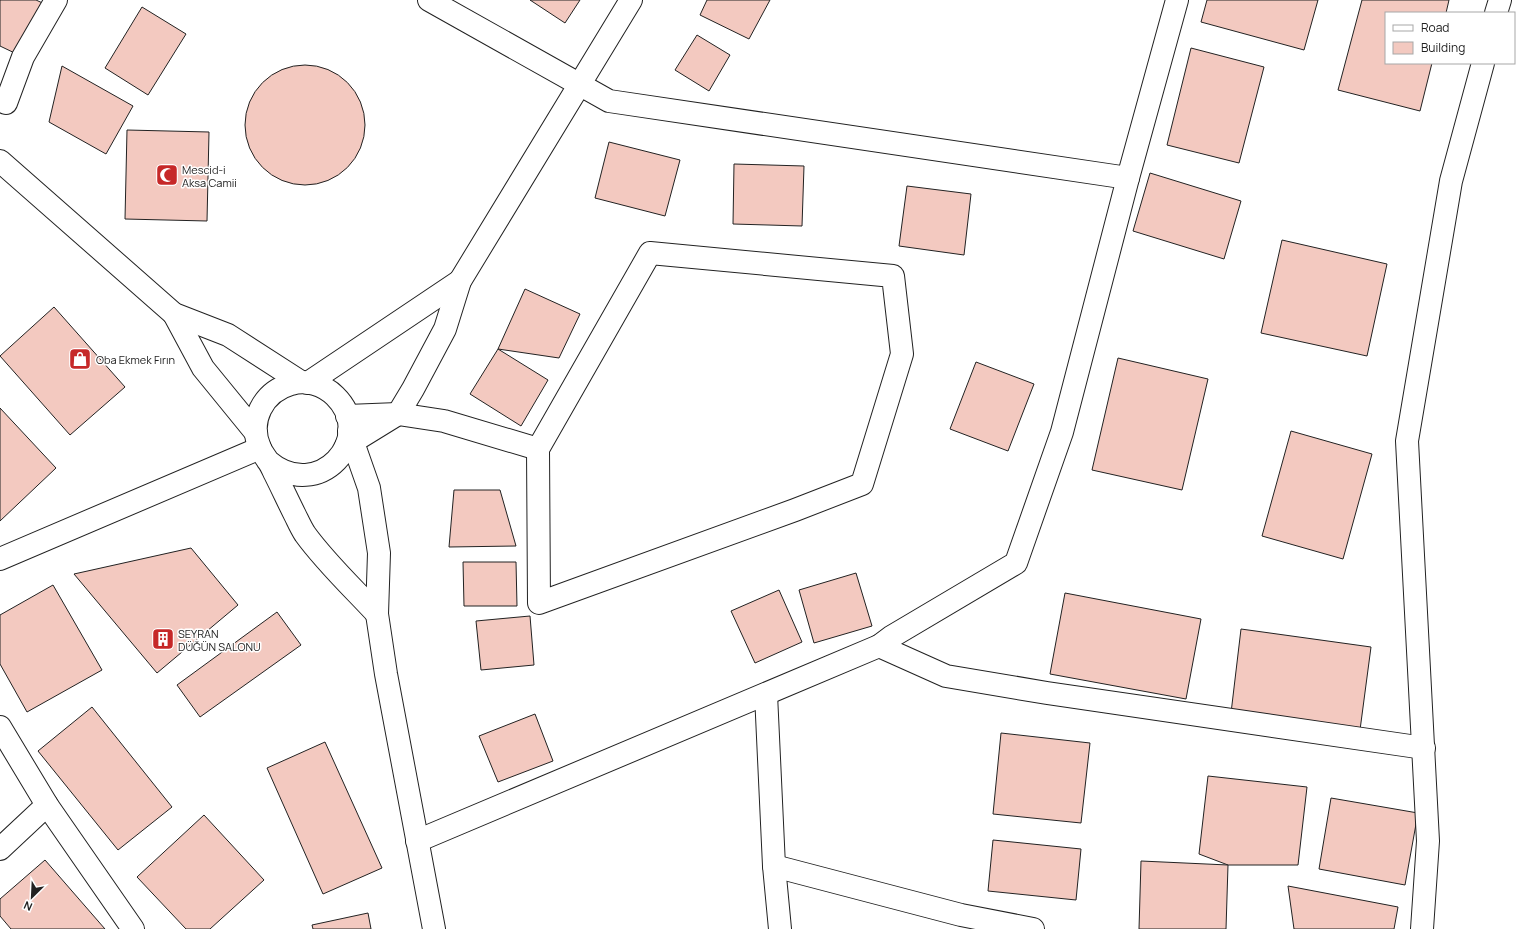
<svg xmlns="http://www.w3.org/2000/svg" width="1527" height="929" font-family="Manrope,sans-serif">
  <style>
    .building { fill: #f3c9c0; stroke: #222 }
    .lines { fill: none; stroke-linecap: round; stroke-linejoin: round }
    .minor-casing { stroke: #222; stroke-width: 24 }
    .minor { stroke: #fff; stroke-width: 22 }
    .labels { text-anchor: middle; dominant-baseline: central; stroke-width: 3; stroke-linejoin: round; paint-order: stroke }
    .poi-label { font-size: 11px; fill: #222; stroke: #fff; text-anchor: start }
  </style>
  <rect width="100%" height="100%" fill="#fff"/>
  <g class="building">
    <path d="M0,0H36L49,6L23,57L0,46Z"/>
    <path d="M530,0H580L565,23Z"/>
    <path d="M707,0H770L749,39L700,15Z"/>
    <path d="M1207,0H1318L1304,50L1201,22Z"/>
    <path d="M1362,0H1449L1446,13H1386V63H1432L1420,111L1338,90Z"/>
    <path d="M142,7L186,34L148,95L105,68Z"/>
    <path d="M697,35L730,55L709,91L675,70Z"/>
    <path d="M1191,48L1264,67L1239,163L1167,145Z"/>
    <circle cx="305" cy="125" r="60"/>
    <path d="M62,66L133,106L106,154L49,122Z"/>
    <path d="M127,130L209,132L207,221L125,219Z"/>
    <path d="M609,142L680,160L665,216L595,198Z"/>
    <path d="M734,164L804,166L802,226L733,224Z"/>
    <path d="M1150,173L1241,201L1224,259L1133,231Z"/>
    <path d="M907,186L971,194L964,255L899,246Z"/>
    <path d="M1282,240L1387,264L1367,356L1261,333Z"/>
    <path d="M525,289L580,314L559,358L498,349Z"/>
    <path d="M54,307L125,387L70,435L0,356Z"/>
    <path d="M498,349L548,380L521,426L470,394Z"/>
    <path d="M1118,358L1208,379L1182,490L1092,470Z"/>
    <path d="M976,362L1034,384L1008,451L950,429Z"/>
    <path d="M0,408L56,468L0,521Z"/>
    <path d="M1291,431L1372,454L1343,559L1262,536Z"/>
    <path d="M454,490H500L516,546L449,547Z"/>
    <path d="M191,548L238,605L157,673L74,574Z"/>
    <path d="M463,562H516L517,606H464Z"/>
    <path d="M856,573L872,626L814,643L799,590Z"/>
    <path d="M53,585L102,670L27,712L0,664V615Z"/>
    <path d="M779,590L802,642L755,663L731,611Z"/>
    <path d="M1065,593L1201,619L1186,699L1050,674Z"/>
    <path d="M277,612L301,645L200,717L177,685Z"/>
    <path d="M530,616L534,665L481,670L476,621Z"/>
    <path d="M1241,629L1371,647L1360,730L1231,713Z"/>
    <path d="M92,707L172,807L118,850L38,751Z"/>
    <path d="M535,714L553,761L498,782L479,736Z"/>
    <path d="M1001,733L1090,743L1081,823L993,814Z"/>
    <path d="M325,742L382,868L323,894L267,768Z"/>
    <path d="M1208,776L1307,787L1298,865H1228L1199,854Z"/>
    <path d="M1331,798L1418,813L1405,885L1319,869Z"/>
    <path d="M204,815L264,880L210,929H186L137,877Z"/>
    <path d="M993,840L1081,849L1076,900L988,891Z"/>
    <path d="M45,860L105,929H11L0,916V899Z"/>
    <path d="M1141,861L1228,865L1226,929H1139Z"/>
    <path d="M1288,886L1398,907L1394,929H1294Z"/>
    <path d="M368,913L371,929H313L312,925Z"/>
  </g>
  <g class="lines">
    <g class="minor-casing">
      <g id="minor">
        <path d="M429,0L609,101L1128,178"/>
        <path d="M1496,13L1500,0"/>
        <path d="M6,103L23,57L56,0"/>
        <path d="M0,161L174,314L228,335L301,382"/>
        <path d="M650,253L893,276L902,354L862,484L795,510L539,603L538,449Z"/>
        <path d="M174,314L203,368L256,433"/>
        <path d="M308,383L460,281"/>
        <path d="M347,416L398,414L444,421L538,449"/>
        <path d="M349,431L369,488L379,553L377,614L386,674L434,929"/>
        <path d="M346,446L398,414L413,389L445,329L460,281L631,0"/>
        <path d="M268,461C318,504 378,438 335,396C324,385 306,379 291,384C263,392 248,421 260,448C262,453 265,456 268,461C271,465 273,470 275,474C282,488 288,501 295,515C298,521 301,528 305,534C326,563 353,588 377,614"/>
        <path d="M0,559L260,448"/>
        <path d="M879,646L946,676L1047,693L1424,748"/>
        <path d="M766,694L774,866L780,929"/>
        <path d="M0,727L47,805L133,929"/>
        <path d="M417,841L879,646L891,637L1016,563L1062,432L1128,178L1177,0"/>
        <path d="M0,849L47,805"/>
        <path d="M774,866L961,915L1033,929"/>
        <path d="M1422,929L1428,841L1407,441L1451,181L1483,63"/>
      </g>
    </g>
    <use href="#minor" class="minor"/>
  </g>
  <defs>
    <g id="mosque-square" transform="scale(1.15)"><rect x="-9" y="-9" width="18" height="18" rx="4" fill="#c62828" stroke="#fff"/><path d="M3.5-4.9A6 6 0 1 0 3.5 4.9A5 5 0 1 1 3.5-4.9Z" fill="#fff"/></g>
    <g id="shop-square" transform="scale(1.15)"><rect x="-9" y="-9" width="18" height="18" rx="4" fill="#c62828" stroke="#fff"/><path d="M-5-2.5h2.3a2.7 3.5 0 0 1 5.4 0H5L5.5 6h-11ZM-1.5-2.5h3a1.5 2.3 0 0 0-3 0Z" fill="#fff"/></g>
    <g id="building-square" transform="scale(1.15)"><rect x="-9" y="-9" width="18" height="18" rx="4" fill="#c62828" stroke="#fff"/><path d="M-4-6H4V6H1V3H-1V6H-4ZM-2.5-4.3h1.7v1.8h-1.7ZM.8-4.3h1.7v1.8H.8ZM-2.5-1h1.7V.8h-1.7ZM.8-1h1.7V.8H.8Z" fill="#fff"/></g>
  </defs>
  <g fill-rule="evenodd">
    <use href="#mosque-square" x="167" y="175"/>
    <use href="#shop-square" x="80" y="359"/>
    <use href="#building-square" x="163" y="639"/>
  </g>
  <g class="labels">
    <g class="poi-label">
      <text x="182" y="169">Mescid-i<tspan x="182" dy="13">Aksa Camii</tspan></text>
      <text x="96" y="359">Oba Ekmek Fırın</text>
      <text x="178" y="633">SEYRAN<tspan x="178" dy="13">DÜĞÜN SALONU</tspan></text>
    </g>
  </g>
  <rect x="1385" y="12" width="130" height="52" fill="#ffffff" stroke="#a7a7a7"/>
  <rect x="1393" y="25" width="20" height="6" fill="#ffffff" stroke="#a7a7a7"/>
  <text x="1421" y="32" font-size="12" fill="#222222">Road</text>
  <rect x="1393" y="42" width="20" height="12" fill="#f3c9c0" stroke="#a7a7a7"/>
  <text x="1421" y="52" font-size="12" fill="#222222">Building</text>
  <g transform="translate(32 897) rotate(204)" stroke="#ffffff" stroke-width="3" paint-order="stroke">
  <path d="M0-3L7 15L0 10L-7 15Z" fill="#222222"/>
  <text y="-6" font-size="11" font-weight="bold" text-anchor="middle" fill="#222222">N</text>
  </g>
</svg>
